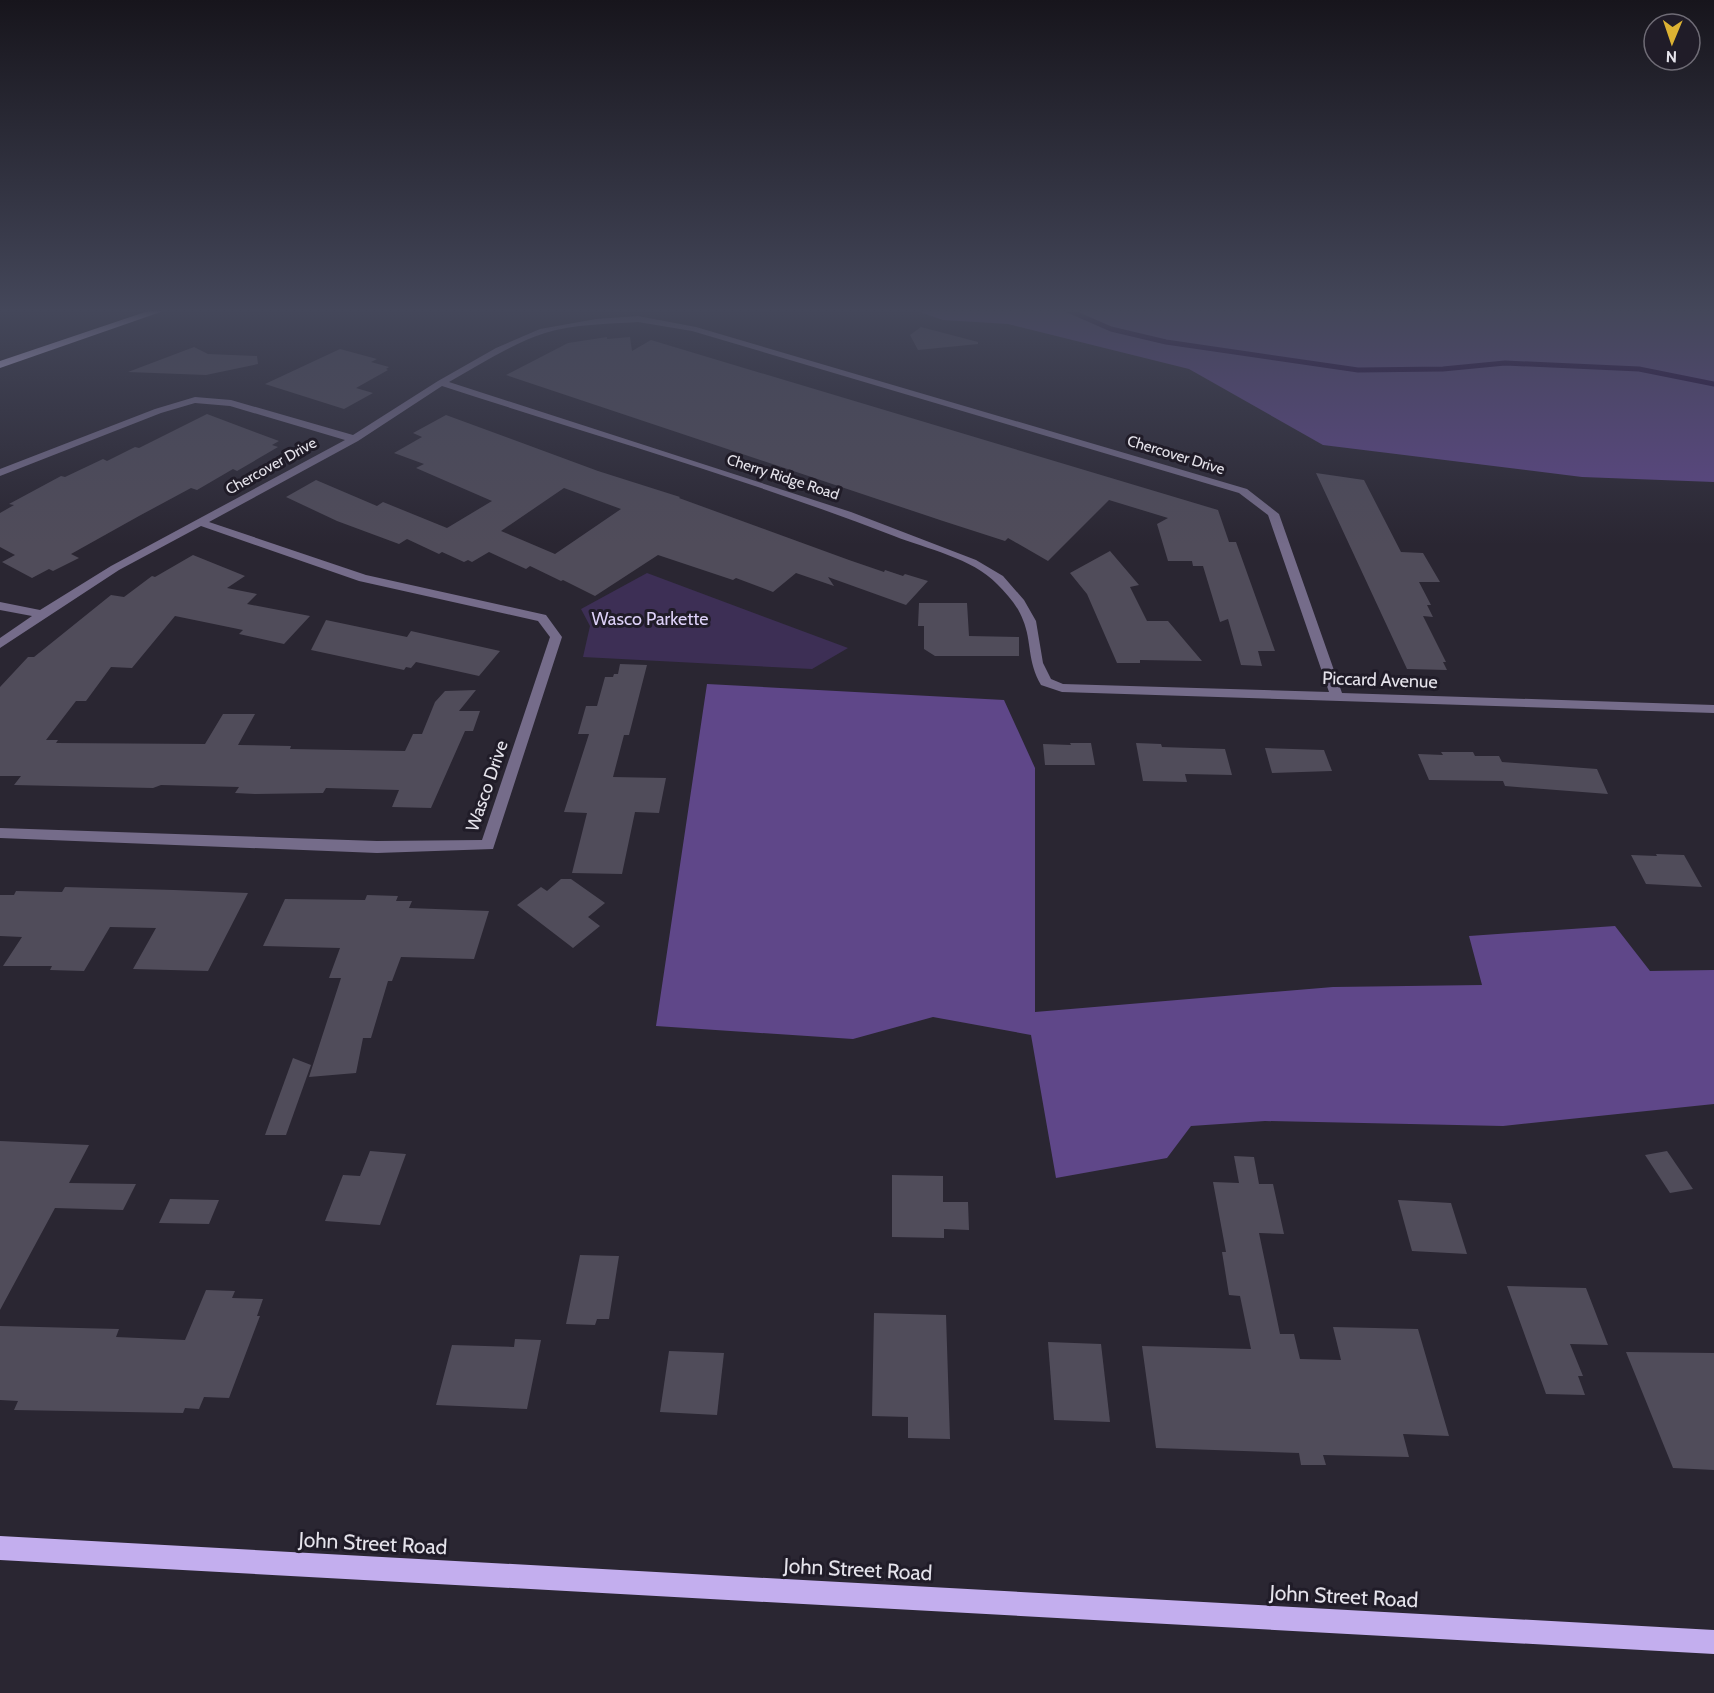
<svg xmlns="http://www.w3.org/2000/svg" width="1714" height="1693" font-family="Cabin,sans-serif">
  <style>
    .green { fill: #3d2f55 }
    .forest { fill: #5f4789 }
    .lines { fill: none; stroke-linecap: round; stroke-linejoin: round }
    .stream { stroke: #1f003e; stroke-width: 5 }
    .building { fill: #504c5a; fill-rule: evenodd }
    .minor { fill: #756c8a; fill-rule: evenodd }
    .major { fill: #c3aeee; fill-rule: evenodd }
    .highway { fill: #decffe; fill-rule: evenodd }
    .labels { text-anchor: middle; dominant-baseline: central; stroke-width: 6; stroke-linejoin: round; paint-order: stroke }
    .far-street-label { font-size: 15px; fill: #e5e3eb; stroke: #201c28 }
    .park-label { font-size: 18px; fill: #ddd1f8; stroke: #201c28 }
    .street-label { font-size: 18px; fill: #e5e3eb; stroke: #201c28 }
    .near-street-label { font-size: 21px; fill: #e5e3eb; stroke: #201c28 }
  </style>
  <rect width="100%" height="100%" fill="#2a2632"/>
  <path class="green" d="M647,573L848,648L812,669L583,657L590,626L581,609Z"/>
  <g class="forest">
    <path d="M908,308H1714V482L1582,477L1323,445L1189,369L1008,324L943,320Z"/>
    <path d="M707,684L1004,700L1035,768V1012L1333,987L1482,985L1469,936L1615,926L1650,971L1714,970V1104L1503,1126L1265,1121L1191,1126L1167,1158L1056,1178L1031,1035L933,1017L853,1039L656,1026Z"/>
  </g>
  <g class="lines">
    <path class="stream" d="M1063,308L1111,329L1166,342L1358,370L1443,369L1505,363L1639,369L1714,384"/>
  </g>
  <g class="building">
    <path d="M921,327L978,342V344L918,350L910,335Z"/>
    <path d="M607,337V339L630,337L632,351L651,340L1218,510L1229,542H1236L1275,651H1258L1262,666L1241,665L1228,619L1220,622L1203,566H1193L1192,561H1168L1157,524L1168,518L1109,500L1048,561L1008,538L1005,541L943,521L506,375L568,343Z"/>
    <path d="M194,347L208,354L257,356L258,364L206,375L128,372Z"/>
    <path d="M340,349L377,359L371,362L389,367L386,369L388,370L356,388L373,393L344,409L265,384Z"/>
    <path d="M207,414L279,441L272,445L278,447L237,471L233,469L197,490L191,488L139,516L71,554L79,558L53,571L49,569L32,578L2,562L15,555L0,547V513L14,505L9,504L61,476L65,477L103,459L107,461L135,447L139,448Z"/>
    <path d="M446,415L598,471L680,497L679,498L849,560L884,572L885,570L903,576L905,574L928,581L906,605L828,577L834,586L796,573L773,592L736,578L733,580L658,555L595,596L563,580L561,581L530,566L526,569L489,552L472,562L468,560L464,562L442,552L439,554L407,539L399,544L337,521L286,497L316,480L377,506L383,502L447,528L492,501L416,468L424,464L394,453L422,437L413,433ZM564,488L621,509L555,554L501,531Z"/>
    <path d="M1316,473L1364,480L1401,552L1423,553L1440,582H1419L1431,605H1427L1433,617L1423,616L1446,662H1443L1447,670L1407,669Z"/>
    <path d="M1110,551L1139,585L1130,587L1147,621H1168L1202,661L1140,660V663H1117L1087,594L1070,573Z"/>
    <path d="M193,555L245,576L227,588L257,594L247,604L310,616L284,644L239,634L243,630L175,616L132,668L111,667L86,701H76L46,740H58L56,743L205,744L223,714H255L238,745L291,746L290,749L405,751L413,734H422L435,702L445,691L476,690L459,711H480L473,731H465L431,808L392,807L399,790L326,788L323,793L255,794L235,793L239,787L161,785L153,788L14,785L21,776H0V687L28,657H34L111,595L124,597L152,576L155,577Z"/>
    <path d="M919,603H967L969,636L1019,637V656H935L924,649V626H918Z"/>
    <path d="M326,620L407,637L411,631L500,651L479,676L416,662L411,668L406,667L404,670L311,650Z"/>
    <path d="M620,664L647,665L629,735H624L613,777L666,778L659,813L635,812L622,874L572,873L587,813L564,812L589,734H578L586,706H597L605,677H613L614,674H618Z"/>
    <path d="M1070,743H1091L1095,765H1045L1043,744L1071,745Z"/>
    <path d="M1136,743L1161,744L1162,747L1225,749L1232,775L1185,774L1187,782L1143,781Z"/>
    <path d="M1265,748L1324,750L1332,771L1272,773Z"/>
    <path d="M1441,752H1473L1475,756H1499L1502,762L1597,769L1608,794L1505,786L1503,781L1429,780L1418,754L1443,755Z"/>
    <path d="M1656,854L1684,855L1702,887L1646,884L1631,855L1657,856Z"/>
    <path d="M561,879H571L605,903L588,917L600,926L573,948L517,905L541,887L547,891Z"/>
    <path d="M65,887L174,890L248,893L208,971L133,969L156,928L110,927L84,971L50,970L52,966H3L22,937L0,936V895H14L16,891L62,892Z"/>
    <path d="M367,895L398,896L396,901H412L409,908L489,911L474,959L401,957L392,981H388L371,1038H363L356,1073L309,1077L341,978H329L340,948L263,946L285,899L365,900Z"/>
    <path d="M293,1058L311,1065L286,1135H265Z"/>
    <path d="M0,1141L89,1145L69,1183L136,1184L123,1210L55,1208L0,1310Z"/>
    <path d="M370,1151L406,1154L380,1225L325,1221L343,1175L360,1176Z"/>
    <path d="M1667,1151L1693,1189L1670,1193L1645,1155Z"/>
    <path d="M1234,1156L1254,1157L1259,1184H1273L1284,1234L1259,1233L1280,1334H1294L1300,1359L1341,1360L1333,1327L1418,1329L1449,1436L1403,1434L1409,1457L1323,1455L1326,1465H1301L1299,1453L1156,1448L1142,1346L1251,1349L1240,1296L1229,1295L1222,1252H1226L1213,1182L1239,1183Z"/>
    <path d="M892,1175L943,1176V1202H968L969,1230L944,1229V1238L892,1237Z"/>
    <path d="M170,1199L219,1200L209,1224L159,1223Z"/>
    <path d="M1398,1200L1451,1203L1467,1254L1412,1251Z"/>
    <path d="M580,1255L619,1256L609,1319H597L595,1325L566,1324Z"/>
    <path d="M1507,1286L1586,1288L1608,1345L1570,1344L1583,1376H1578L1585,1395L1546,1394Z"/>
    <path d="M206,1290L235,1291L232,1298L263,1299L257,1316H260L229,1398L204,1397L199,1409L185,1408L183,1413L14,1410L18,1401L0,1400V1326L119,1329L116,1337L185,1340Z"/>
    <path d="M874,1313L946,1315L950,1439L908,1438V1417L872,1416Z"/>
    <path d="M515,1339L541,1340L527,1409L436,1405L452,1345L514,1347Z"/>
    <path d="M1048,1342L1101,1344L1110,1422L1054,1420Z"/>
    <path d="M669,1351L724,1353L717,1415L660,1412Z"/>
    <path d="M1626,1352L1714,1353V1470L1673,1468Z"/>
  </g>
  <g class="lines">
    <path class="minor" d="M638,316L696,327L1247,489L1279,514L1342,693L1714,705V713L1062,692L1041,685C1027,661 1032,642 1023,620C1018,606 1007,594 997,584C972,558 927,549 894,536C747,479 592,435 442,386L358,441L209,522L366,575L546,615L562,637L493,849L377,853L0,838V828L377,841L482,840L550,637L538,621L359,581L201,526L119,570L0,648V638L32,616L0,610V602L40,610L111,566L345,440L230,406L195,403L161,413L0,476V469L155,409L195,397L231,400L353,435L438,381L496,348L540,329L596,319ZM638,322L692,331L1239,493L1268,515L1329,692L1063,684L1051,679L1043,663L1036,621L1024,600L1003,576L976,560L851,512L449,382C479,365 511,344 545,333C574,324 608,324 638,322Z"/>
    <path class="major" d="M0,1536L1714,1630V1654L0,1560Z"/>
    <path class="highway" d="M157,308H172L0,368V361Z"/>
  </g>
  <linearGradient id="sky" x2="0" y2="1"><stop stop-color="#17151c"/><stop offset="0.57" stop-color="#44475a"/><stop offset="1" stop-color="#44475a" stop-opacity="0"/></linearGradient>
  <rect width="1714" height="545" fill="url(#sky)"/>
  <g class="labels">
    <g class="far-street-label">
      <text transform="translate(1176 455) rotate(17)">Chercover Drive</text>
      <text transform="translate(271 466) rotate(-29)">Chercover Drive</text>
      <text transform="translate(783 477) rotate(18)">Cherry Ridge Road</text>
    </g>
    <g class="park-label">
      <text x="650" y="619">Wasco Parkette</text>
    </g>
    <g class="street-label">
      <text transform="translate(1380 680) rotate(2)">Piccard Avenue</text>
      <text transform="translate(487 786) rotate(-71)">Wasco Drive</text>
    </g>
    <g class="near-street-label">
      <text transform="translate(373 1543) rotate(3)">John Street Road</text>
      <text transform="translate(858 1569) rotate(3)">John Street Road</text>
      <text transform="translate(1344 1596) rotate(3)">John Street Road</text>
    </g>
  </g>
  <g transform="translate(1672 42) rotate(182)"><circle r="28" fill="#201c28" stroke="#6f6c76" stroke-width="1.5"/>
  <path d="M0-4.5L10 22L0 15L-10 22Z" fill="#dcb233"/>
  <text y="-9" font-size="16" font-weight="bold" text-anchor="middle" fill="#e5e3eb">N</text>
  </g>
</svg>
